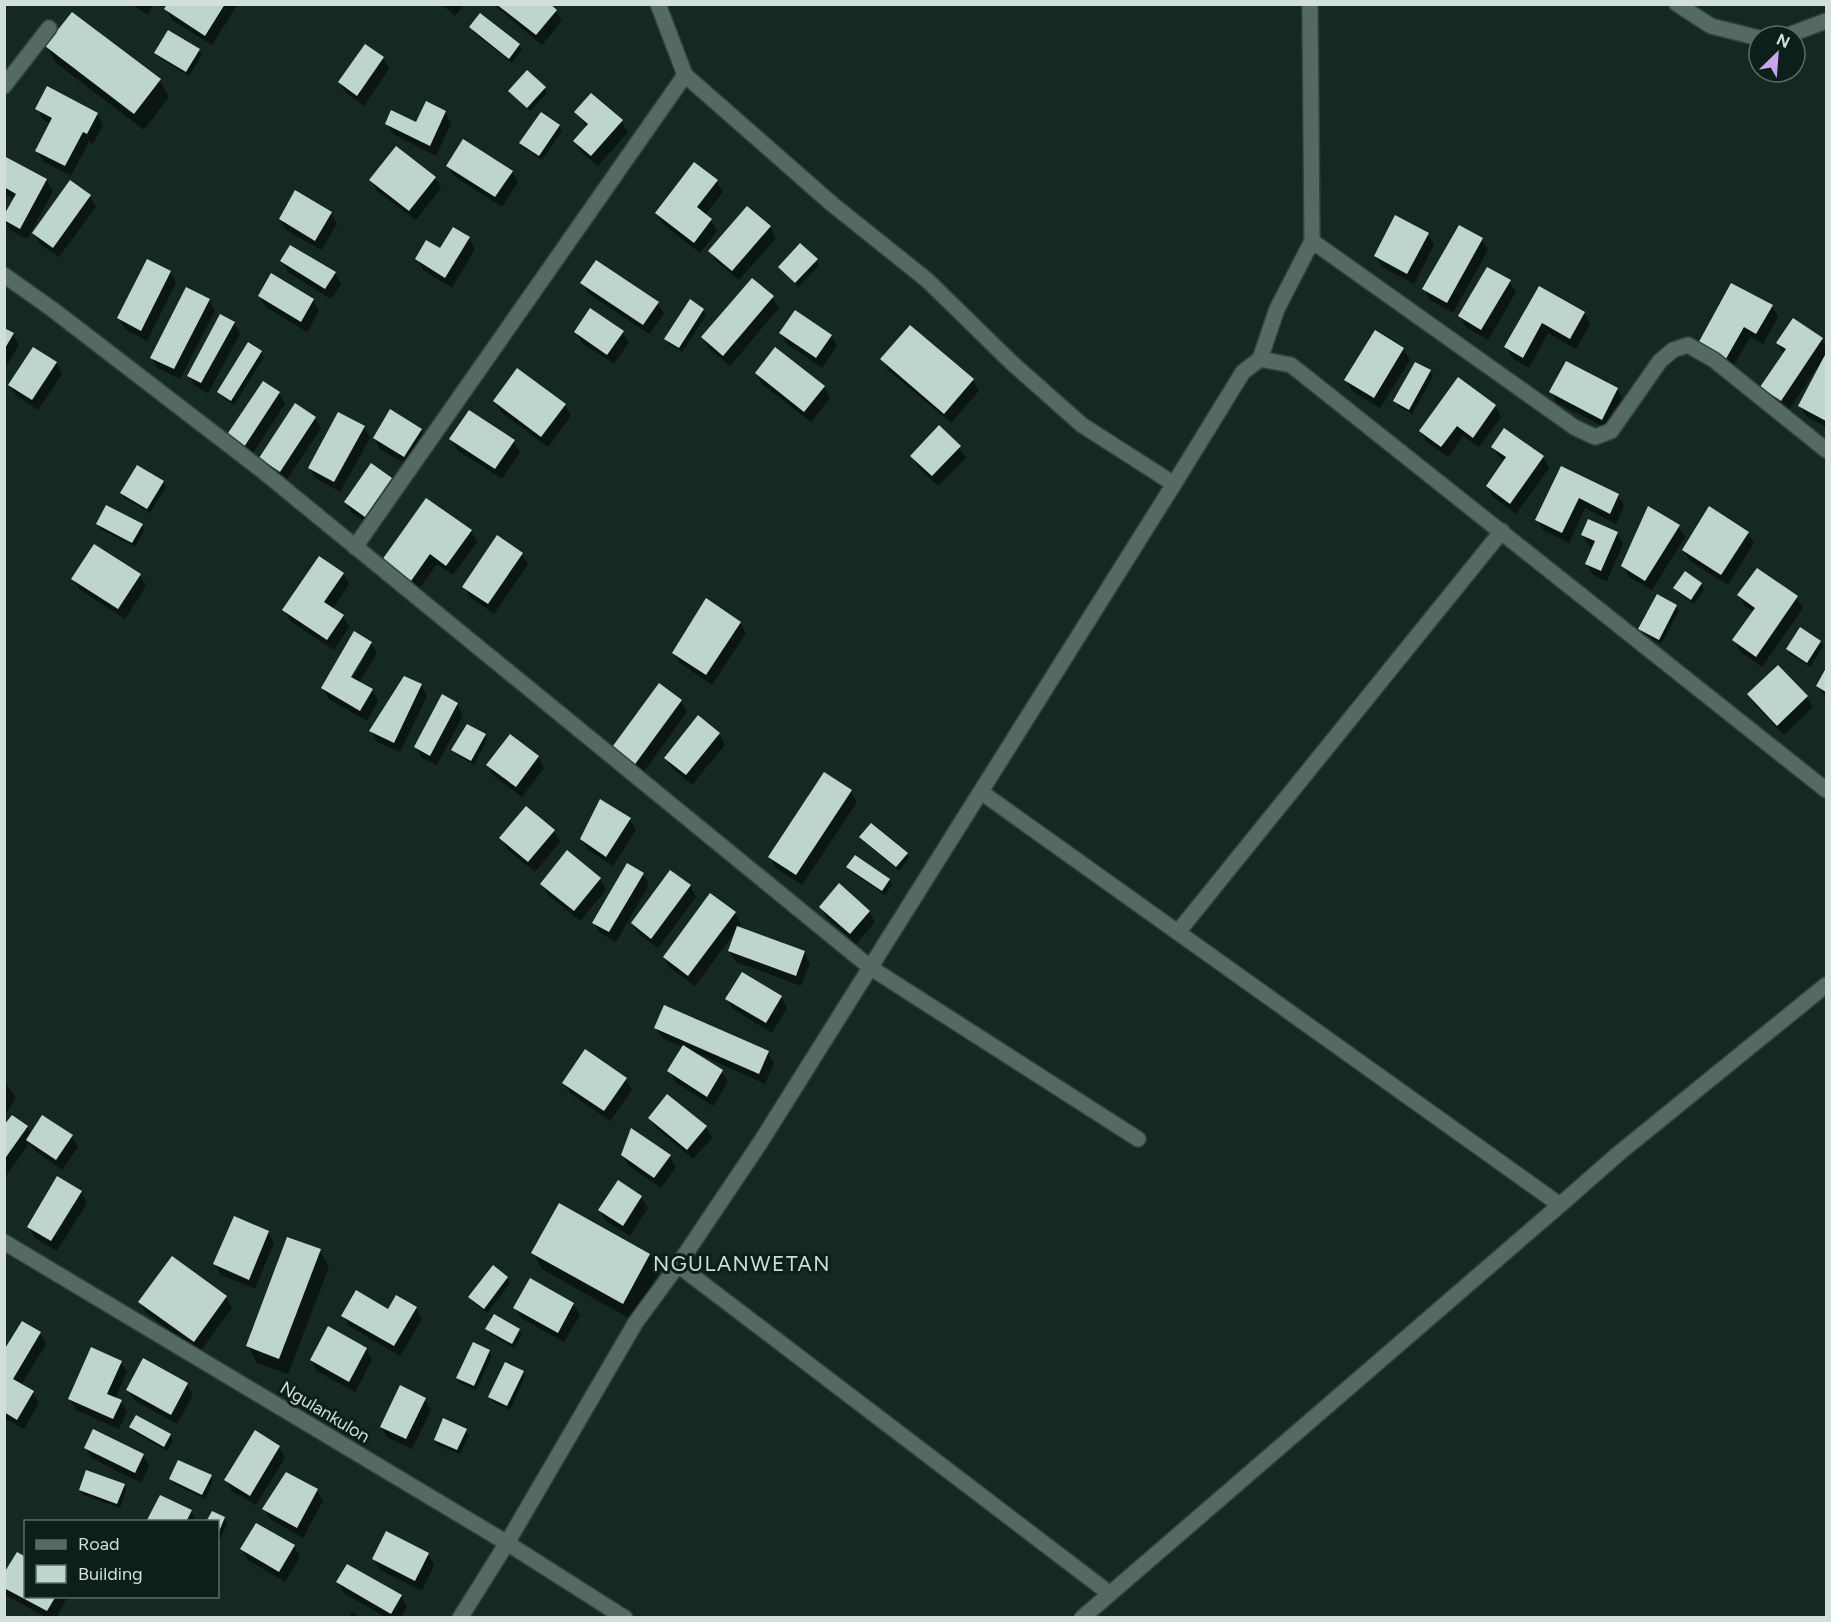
<svg xmlns="http://www.w3.org/2000/svg" width="1831" height="1622" font-family="Figtree,sans-serif">
  <style>
    .shadow { fill: #0007; fill-rule: evenodd }
    .building { fill: #bdd5ca }
    .lines { fill: none; stroke-linecap: round; stroke-linejoin: round }
    .street-casing { stroke: #33433c; stroke-width: 18 }
    .street { stroke: #556b61; stroke-width: 15 }
    .labels { text-anchor: middle; dominant-baseline: central; stroke-width: 6; stroke-linejoin: round; paint-order: stroke }
    .street-label { font-size: 18px; fill: #d3dfd9; stroke: #0c1f18 }
    .quarter-label { font-size: 21px; letter-spacing: 1.5px; fill: #c8e0d5; stroke: #0c1f18 }
  </style>
  <rect width="100%" height="100%" fill="#152921"/>
  <g class="shadow">
    <path d="M131,4H153L148,15Z"/>
    <path d="M169,4H237V5L212,45L172,20L166,9Z"/>
    <path d="M441,4H465L455,16Z"/>
    <path d="M493,4H548L556,11L562,21L542,45Z"/>
    <path d="M471,27L519,45L522,50L512,63L473,32Z"/>
    <path d="M47,47L160,80L169,97L144,130L56,63Z"/>
    <path d="M199,50L202,55L189,76L158,57L155,53Z"/>
    <path d="M383,58L389,69L364,106L346,93L340,83Z"/>
    <path d="M544,88L547,93L530,111L510,91Z"/>
    <path d="M37,109L97,114L103,125L93,144L89,142L71,176L43,161L37,151L51,124L43,120Z"/>
    <path d="M445,112L451,123L436,156L393,134L387,124H416Z"/>
    <path d="M576,112L621,121L628,132L598,166L581,152L575,141L587,127Z"/>
    <path d="M542,114L559,126L562,131L542,160L524,148L521,143Z"/>
    <path d="M4,158L46,180L53,191L27,239L10,230L4,220L15,199L5,194L4,196Z"/>
    <path d="M448,166L512,172L518,182L502,207L454,176Z"/>
    <path d="M435,178L441,188L416,220L377,191L371,180Z"/>
    <path d="M716,181L723,192L705,215L711,220L717,231L700,253L663,224L656,213Z"/>
    <path d="M89,196L96,207L59,257L40,244L34,233Z"/>
    <path d="M747,208L770,227L776,238L739,280L716,261L710,251Z"/>
    <path d="M331,213L337,224L321,250L286,230L280,219Z"/>
    <path d="M1428,234L1434,245L1414,284L1382,267L1375,256Z"/>
    <path d="M469,238L475,249L452,288L423,270L417,259Z"/>
    <path d="M1482,240L1488,250L1453,313L1430,300L1424,289Z"/>
    <path d="M816,260L819,265L798,287L780,267Z"/>
    <path d="M282,262L335,273L341,284L331,299L288,272Z"/>
    <path d="M170,272L176,283L147,341L125,329L119,318Z"/>
    <path d="M1510,282L1516,292L1488,340L1466,327L1460,316Z"/>
    <path d="M582,283L657,303L664,314L649,334L588,293Z"/>
    <path d="M1540,288L1584,313L1590,324L1576,349L1548,333L1529,368L1512,358L1506,347Z"/>
    <path d="M259,296L313,300L319,311L307,332L266,307Z"/>
    <path d="M772,297L779,308L730,366L709,348L703,338Z"/>
    <path d="M209,300L215,311L180,379L158,368L152,358Z"/>
    <path d="M1772,306L1778,317L1763,344L1750,337L1729,374L1697,349Z"/>
    <path d="M703,310L706,315L682,352L669,344L666,339Z"/>
    <path d="M234,323L240,334L208,393L195,386L189,376Z"/>
    <path d="M4,330L13,335L19,345L4,370Z"/>
    <path d="M576,332H622L629,342L614,364L582,343Z"/>
    <path d="M1376,332L1403,349L1410,360L1380,408L1352,391L1346,380Z"/>
    <path d="M780,333L831,336L837,346L822,368L787,344Z"/>
    <path d="M1822,339L1826,347V427L1806,416L1800,406L1826,358L1824,357L1788,411L1768,398L1762,387L1784,355L1777,343Z"/>
    <path d="M249,344L261,352L264,357L234,405L222,397L219,392Z"/>
    <path d="M882,359L973,380L979,391L951,423L888,370Z"/>
    <path d="M56,363L62,374L38,410L16,395L10,385Z"/>
    <path d="M1430,371L1433,376L1412,414L1398,406L1395,401Z"/>
    <path d="M756,373L824,387L830,398L811,422L762,384Z"/>
    <path d="M1458,380L1495,406L1501,417L1479,447L1463,436L1448,457L1427,442L1421,432Z"/>
    <path d="M263,383L279,393L285,404L248,460L232,450Z"/>
    <path d="M1617,389L1623,400L1608,429L1557,403L1551,392Z"/>
    <path d="M494,401L565,405L571,416L548,447L501,412Z"/>
    <path d="M315,418L321,428L286,481L267,468L260,458Z"/>
    <path d="M364,427L370,438L340,492L316,478L309,468Z"/>
    <path d="M421,430L427,441L411,467L380,449L374,438Z"/>
    <path d="M451,439L513,441L520,452L502,479L457,450Z"/>
    <path d="M959,447L966,458L938,486L918,467L912,456Z"/>
    <path d="M1493,447L1543,457L1549,468L1516,514L1493,497L1487,487L1505,462L1499,457Z"/>
    <path d="M1562,468L1618,495L1624,506L1616,524L1585,508L1569,543L1543,530L1537,519Z"/>
    <path d="M391,479L397,490L372,526L352,513L346,502Z"/>
    <path d="M163,482L166,487L150,513L124,498L122,493Z"/>
    <path d="M98,524L142,525L144,530L135,547L100,529Z"/>
    <path d="M1678,526L1685,537L1652,590L1629,577L1623,566Z"/>
    <path d="M471,531L477,542L453,575L437,564L418,590L390,571Z"/>
    <path d="M1617,533L1623,544L1607,581L1593,575L1587,564L1594,548L1589,546L1582,535Z"/>
    <path d="M1748,533L1754,543L1728,585L1690,561L1683,550Z"/>
    <path d="M522,554L528,564L494,614L470,597L464,587Z"/>
    <path d="M1685,573L1701,584L1704,589L1694,604L1678,593L1675,589Z"/>
    <path d="M343,574L349,584L333,609L343,616L349,627L334,650L290,621L284,610Z"/>
    <path d="M140,575L146,586L125,619L79,589L73,579Z"/>
    <path d="M1739,596L1796,597L1803,608L1762,667L1740,651L1734,640L1754,612L1745,606Z"/>
    <path d="M1676,606L1679,611L1661,644L1643,634L1640,629Z"/>
    <path d="M740,623L746,633L712,685L680,663L673,653Z"/>
    <path d="M1801,629L1820,642L1823,647L1810,667L1790,654L1787,649Z"/>
    <path d="M371,643L377,653L359,683L372,690L378,701L367,721L329,699L323,688ZM368,646H371L349,684L346,683Z"/>
    <path d="M1826,671V698L1818,686Z"/>
    <path d="M421,685L427,696L400,752L377,742L371,731Z"/>
    <path d="M1749,695L1807,697L1813,707L1784,735L1755,705Z"/>
    <path d="M681,701L687,712L640,777L612,750Z"/>
    <path d="M457,704L463,715L437,765L422,758L416,747Z"/>
    <path d="M719,734L725,745L692,785L672,768L665,758Z"/>
    <path d="M484,735L487,739L474,765L455,754L453,750Z"/>
    <path d="M538,757L544,768L522,797L494,776L488,766Z"/>
    <path d="M850,791L857,802L802,885L776,868L770,857Z"/>
    <path d="M630,820L636,830L613,866L588,850L581,839Z"/>
    <path d="M554,831L560,842L535,872L507,849L501,838Z"/>
    <path d="M861,837L907,854L909,858L899,871L864,842Z"/>
    <path d="M855,857L889,881L892,885L885,895L851,872L848,867Z"/>
    <path d="M643,874L649,885L616,942L600,933L594,923Z"/>
    <path d="M600,879L606,890L580,921L548,895L542,884Z"/>
    <path d="M690,886L696,897L658,948L639,934L632,924Z"/>
    <path d="M821,907L869,912L875,922L856,944L827,918Z"/>
    <path d="M735,913L741,924L738,928L804,952L810,963L801,986L736,962L729,951L736,931L695,986L670,968L664,957Z"/>
    <path d="M781,997L787,1008L772,1033L733,1009L727,999Z"/>
    <path d="M656,1028L768,1053L774,1063L765,1084L699,1054L698,1056L722,1072L728,1082L713,1106L675,1082L669,1071L684,1048L662,1038Z"/>
    <path d="M626,1079L632,1090L610,1121L570,1093L564,1083Z"/>
    <path d="M4,1081L16,1098L4,1118Z"/>
    <path d="M650,1118L706,1127L712,1138L693,1159L656,1128Z"/>
    <path d="M27,1127L31,1134L71,1136L78,1147L62,1170L34,1150L29,1143L4,1179V1128Z"/>
    <path d="M623,1155L669,1156L676,1167L661,1188L629,1166Z"/>
    <path d="M618,1182L641,1197L648,1208L630,1236L606,1221L600,1211Z"/>
    <path d="M81,1192L87,1203L57,1251L35,1238L29,1227Z"/>
    <path d="M268,1232L274,1243L255,1289L221,1275L215,1264Z"/>
    <path d="M320,1251L329,1267L288,1374L257,1363L248,1346Z"/>
    <path d="M533,1253L649,1255L659,1272L632,1320L542,1269Z"/>
    <path d="M507,1278L510,1283L487,1313L473,1302L470,1297Z"/>
    <path d="M226,1297L232,1308L200,1352L146,1313L140,1302Z"/>
    <path d="M573,1304L580,1315L564,1342L521,1318L515,1308Z"/>
    <path d="M416,1308L422,1319L400,1356L349,1326L343,1316Z"/>
    <path d="M487,1329L519,1330L522,1335L514,1348L490,1334Z"/>
    <path d="M40,1333L46,1344L21,1385L33,1393L39,1403L24,1429L4,1418V1353Z"/>
    <path d="M366,1349L372,1360L355,1392L317,1371L311,1360Z"/>
    <path d="M489,1351L492,1356L476,1390L460,1383L457,1378Z"/>
    <path d="M121,1362L127,1372L115,1399L121,1401L127,1412L119,1429L76,1410L70,1399Z"/>
    <path d="M523,1372L525,1377L510,1410L493,1402L490,1397Z"/>
    <path d="M187,1384L193,1395L177,1424L134,1400L128,1390Z"/>
    <path d="M424,1399L431,1410L412,1449L388,1438L381,1427Z"/>
    <path d="M137,1417L170,1435L173,1440L167,1451L134,1432L131,1427Z"/>
    <path d="M466,1430L469,1435L460,1454L438,1445L435,1440Z"/>
    <path d="M94,1431L143,1456L149,1466L141,1483L92,1458L85,1448Z"/>
    <path d="M279,1447L285,1458L256,1505L232,1491L226,1480Z"/>
    <path d="M211,1476L213,1481L205,1499L174,1484L171,1479Z"/>
    <path d="M124,1485L126,1490L120,1508L83,1495L80,1490Z"/>
    <path d="M317,1490L323,1501L303,1538L270,1519L264,1509Z"/>
    <path d="M191,1511L197,1522H148Z"/>
    <path d="M224,1518L227,1523L218,1544V1522Z"/>
    <path d="M294,1546L300,1557L285,1582L248,1560L242,1549Z"/>
    <path d="M428,1554L434,1565L422,1591L380,1570L374,1559Z"/>
    <path d="M4,1576L26,1596H68L56,1618H47L6,1595Z"/>
    <path d="M338,1582L401,1596L407,1607L401,1618H387L344,1593Z"/>
    <path d="M352,1612L361,1618H348Z"/>
  </g>
  <g class="building">
    <path d="M167,4H225L205,36L164,9Z"/>
    <path d="M496,4H550L557,10L536,35Z"/>
    <path d="M72,12L161,79L134,114L45,46Z"/>
    <path d="M480,13L520,44L509,59L469,27Z"/>
    <path d="M168,30L200,49L186,72L154,53Z"/>
    <path d="M365,44L384,57L357,96L338,82Z"/>
    <path d="M527,70L546,87L527,108L508,91Z"/>
    <path d="M47,86L98,113L87,134L83,132L65,166L35,151L52,118L35,109Z"/>
    <path d="M591,93L623,120L591,156L573,141L588,124L574,112Z"/>
    <path d="M426,101L446,111L430,146L385,124L391,110L416,122Z"/>
    <path d="M541,112L560,125L539,156L519,143Z"/>
    <path d="M463,139L513,171L495,197L446,166Z"/>
    <path d="M396,146L436,177L409,211L369,180Z"/>
    <path d="M4,156L47,179L20,229L4,220V215L16,194L4,187Z"/>
    <path d="M694,162L718,180L697,207L712,219L694,243L655,213Z"/>
    <path d="M70,180L91,195L53,248L32,233Z"/>
    <path d="M295,190L332,212L315,241L279,219Z"/>
    <path d="M747,206L771,226L732,271L708,251Z"/>
    <path d="M1395,215L1429,233L1407,274L1374,256Z"/>
    <path d="M1459,225L1483,238L1447,303L1422,289Z"/>
    <path d="M453,227L470,237L445,278L415,259L426,240L440,248Z"/>
    <path d="M800,243L818,259L795,283L778,267Z"/>
    <path d="M290,245L336,272L325,289L280,261Z"/>
    <path d="M147,259L171,271L141,331L117,318Z"/>
    <path d="M596,260L659,302L643,325L580,283Z"/>
    <path d="M1487,267L1511,280L1481,330L1458,316Z"/>
    <path d="M271,273L314,299L301,322L258,296Z"/>
    <path d="M752,278L774,296L723,356L701,337Z"/>
    <path d="M1731,283L1773,305L1756,334L1744,327L1723,364L1695,349Z"/>
    <path d="M1539,286L1585,312L1570,339L1542,323L1523,358L1504,347Z"/>
    <path d="M186,287L210,299L174,369L150,358Z"/>
    <path d="M690,299L704,309L679,348L664,339Z"/>
    <path d="M590,308L624,331L607,355L574,332Z"/>
    <path d="M795,310L832,335L816,358L779,333Z"/>
    <path d="M220,314L235,322L201,383L187,376Z"/>
    <path d="M1793,318L1823,338L1781,401L1760,387L1786,349L1776,343Z"/>
    <path d="M910,325L974,379L944,414L880,359Z"/>
    <path d="M4,328L14,333L4,350Z"/>
    <path d="M1375,330L1404,348L1374,398L1344,380Z"/>
    <path d="M248,342L262,351L231,401L217,392Z"/>
    <path d="M33,347L57,362L32,400L8,385Z"/>
    <path d="M775,347L825,386L804,412L755,373Z"/>
    <path d="M1826,353V421L1798,406Z"/>
    <path d="M1566,361L1618,388L1602,420L1549,392Z"/>
    <path d="M1415,362L1431,370L1409,410L1393,401Z"/>
    <path d="M517,368L566,404L541,437L493,401Z"/>
    <path d="M1458,377L1496,405L1473,438L1457,426L1441,447L1419,431Z"/>
    <path d="M263,381L280,392L242,450L224,439Z"/>
    <path d="M295,403L316,417L280,472L259,458Z"/>
    <path d="M390,409L422,429L404,457L373,438Z"/>
    <path d="M469,410L515,440L495,469L449,439Z"/>
    <path d="M338,412L365,426L334,482L308,468Z"/>
    <path d="M939,425L961,446L932,476L910,456Z"/>
    <path d="M1504,428L1544,456L1510,504L1486,486L1506,457L1491,447Z"/>
    <path d="M371,463L392,478L365,517L344,502Z"/>
    <path d="M137,465L164,481L147,509L120,493Z"/>
    <path d="M1561,466L1619,494L1610,514L1579,498L1562,533L1535,520Z"/>
    <path d="M426,498L472,530L446,566L430,554L411,581L382,560Z"/>
    <path d="M106,505L143,524L132,543L96,524Z"/>
    <path d="M1648,506L1680,525L1645,581L1621,566Z"/>
    <path d="M1709,506L1749,532L1721,575L1682,550Z"/>
    <path d="M1588,519L1618,532L1601,571L1585,564L1595,541L1581,535Z"/>
    <path d="M497,535L523,553L488,604L462,587Z"/>
    <path d="M94,544L141,574L118,609L71,579Z"/>
    <path d="M319,556L344,573L324,602L344,615L327,640L282,610Z"/>
    <path d="M1757,568L1798,596L1756,657L1732,640L1755,608L1737,595Z"/>
    <path d="M1685,571L1702,583L1691,600L1673,588Z"/>
    <path d="M1657,594L1677,605L1659,640L1638,629Z"/>
    <path d="M706,598L741,622L706,675L672,653Z"/>
    <path d="M1800,627L1821,641L1807,663L1786,649Z"/>
    <path d="M354,631L372,642L351,677L373,689L360,711L321,688Z"/>
    <path d="M1778,665L1808,696L1777,726L1747,694Z"/>
    <path d="M1826,668V692L1816,686Z"/>
    <path d="M404,676L422,684L394,743L369,731Z"/>
    <path d="M659,683L682,700L633,767L610,750Z"/>
    <path d="M442,694L458,703L430,756L414,747Z"/>
    <path d="M698,715L720,733L686,775L664,758Z"/>
    <path d="M467,724L486,734L471,761L451,750Z"/>
    <path d="M510,734L539,756L516,787L486,765Z"/>
    <path d="M824,772L852,790L796,875L768,857Z"/>
    <path d="M600,799L631,818L606,857L580,839Z"/>
    <path d="M526,806L555,830L528,862L499,838Z"/>
    <path d="M871,823L908,853L896,867L859,837Z"/>
    <path d="M567,850L601,878L574,911L540,884Z"/>
    <path d="M855,855L890,879L882,891L846,867Z"/>
    <path d="M627,863L644,873L609,932L592,923Z"/>
    <path d="M670,870L691,885L651,939L631,923Z"/>
    <path d="M839,883L870,911L850,934L819,907Z"/>
    <path d="M710,893L736,912L688,976L663,957Z"/>
    <path d="M737,926L805,951L796,976L728,951Z"/>
    <path d="M742,972L782,996L766,1023L725,999Z"/>
    <path d="M664,1005L769,1051L759,1074L654,1028Z"/>
    <path d="M683,1045L723,1070L707,1097L667,1071Z"/>
    <path d="M585,1049L627,1078L604,1111L562,1083Z"/>
    <path d="M667,1094L707,1126L687,1150L648,1118Z"/>
    <path d="M12,1115L28,1126L4,1160V1125Z"/>
    <path d="M42,1115L73,1135L56,1160L26,1140Z"/>
    <path d="M631,1128L671,1155L654,1178L621,1155Z"/>
    <path d="M57,1176L82,1191L51,1241L27,1227Z"/>
    <path d="M618,1180L642,1196L623,1226L598,1210Z"/>
    <path d="M559,1203L650,1254L623,1304L531,1253Z"/>
    <path d="M234,1216L269,1231L249,1280L213,1264Z"/>
    <path d="M287,1237L321,1249L279,1359L246,1346Z"/>
    <path d="M172,1256L227,1296L194,1342L138,1302Z"/>
    <path d="M493,1265L508,1277L484,1309L468,1297Z"/>
    <path d="M530,1278L574,1303L558,1333L513,1308Z"/>
    <path d="M356,1290L388,1309L396,1295L417,1307L394,1346L341,1316Z"/>
    <path d="M494,1314L520,1329L512,1344L485,1329Z"/>
    <path d="M22,1321L41,1332L13,1379L34,1391L17,1420L4,1412V1350Z"/>
    <path d="M328,1326L367,1348L349,1382L310,1360Z"/>
    <path d="M473,1342L490,1350L474,1386L456,1378Z"/>
    <path d="M91,1347L122,1361L107,1394L122,1400L113,1419L68,1399Z"/>
    <path d="M143,1358L188,1383L171,1415L126,1390Z"/>
    <path d="M505,1362L524,1371L507,1406L488,1397Z"/>
    <path d="M400,1385L426,1398L406,1439L380,1427Z"/>
    <path d="M136,1415L171,1434L164,1447L129,1427Z"/>
    <path d="M443,1418L467,1429L457,1450L434,1440Z"/>
    <path d="M93,1429L144,1454L135,1473L84,1448Z"/>
    <path d="M255,1430L280,1446L250,1496L224,1480Z"/>
    <path d="M178,1460L212,1475L202,1495L169,1479Z"/>
    <path d="M86,1470L125,1484L117,1504L79,1490Z"/>
    <path d="M286,1472L318,1489L297,1528L262,1509Z"/>
    <path d="M160,1495L192,1510L186,1522H146Z"/>
    <path d="M212,1511L225,1517L218,1534V1522H206Z"/>
    <path d="M256,1523L295,1545L279,1572L240,1549Z"/>
    <path d="M386,1531L429,1553L415,1581L372,1559Z"/>
    <path d="M17,1552L26,1557V1596H56L47,1611L4,1588V1573Z"/>
    <path d="M347,1564L402,1595L391,1614L336,1582Z"/>
  </g>
  <g class="lines">
    <g class="street-casing">
      <g id="street">
        <path d="M658,4L685,75L832,204L927,280L1012,363L1082,425L1174,484"/>
        <path d="M1310,4L1312,241"/>
        <path d="M1677,4L1711,26L1759,38"/>
        <path d="M1786,36L1826,21"/>
        <path d="M4,86L49,28"/>
        <path d="M4,275L52,309L259,468L871,968L1138,1139"/>
        <path d="M1260,359L1277,309L1312,241L1574,427L1595,437L1611,431L1660,361L1673,350L1688,345L1714,360L1826,450"/>
        <path d="M355,547L685,75"/>
        <path d="M981,792L1560,1205L1618,1154L1826,985"/>
        <path d="M1178,932L1502,531"/>
        <path d="M4,1242L507,1543L625,1618"/>
        <path d="M678,1265L1109,1593"/>
        <path d="M460,1618L507,1543L636,1322L678,1265L760,1143L1174,484L1243,372L1260,359L1291,365L1826,790"/>
        <path d="M1082,1618L1560,1205"/>
      </g>
    </g>
    <use href="#street" class="street"/>
  </g>
  <g class="labels">
    <g class="street-label">
      <text transform="translate(325 1412) rotate(31)">Ngulankulon</text>
    </g>
    <g class="quarter-label">
      <text x="742" y="1263">NGULANWETAN</text>
    </g>
  </g>
  <rect width="1831" height="1622" fill="none" stroke="#d3dfd9" stroke-width="12"/>
  <rect x="24" y="1520" width="195" height="78" fill="#0c1f18" stroke="#5c6c65" stroke-width="1.5"/>
  <rect x="36" y="1540" width="30" height="9" fill="#556b61" stroke="#5c6c65" stroke-width="1.5"/>
  <text x="78" y="1550" font-size="18" fill="#d3dfd9">Road</text>
  <rect x="36" y="1565" width="30" height="18" fill="#bdd5ca" stroke="#5c6c65" stroke-width="1.5"/>
  <text x="78" y="1580" font-size="18" fill="#d3dfd9">Building</text>
  <g transform="translate(1777 54) rotate(25)"><circle r="28" fill="#0c1f18" stroke="#5c6c65" stroke-width="1.5"/>
  <path d="M0-4.5L10 22L0 15L-10 22Z" fill="#c8a5ef"/>
  <text y="-9" font-size="16" font-weight="bold" text-anchor="middle" fill="#d3dfd9">N</text>
  </g>
</svg>
